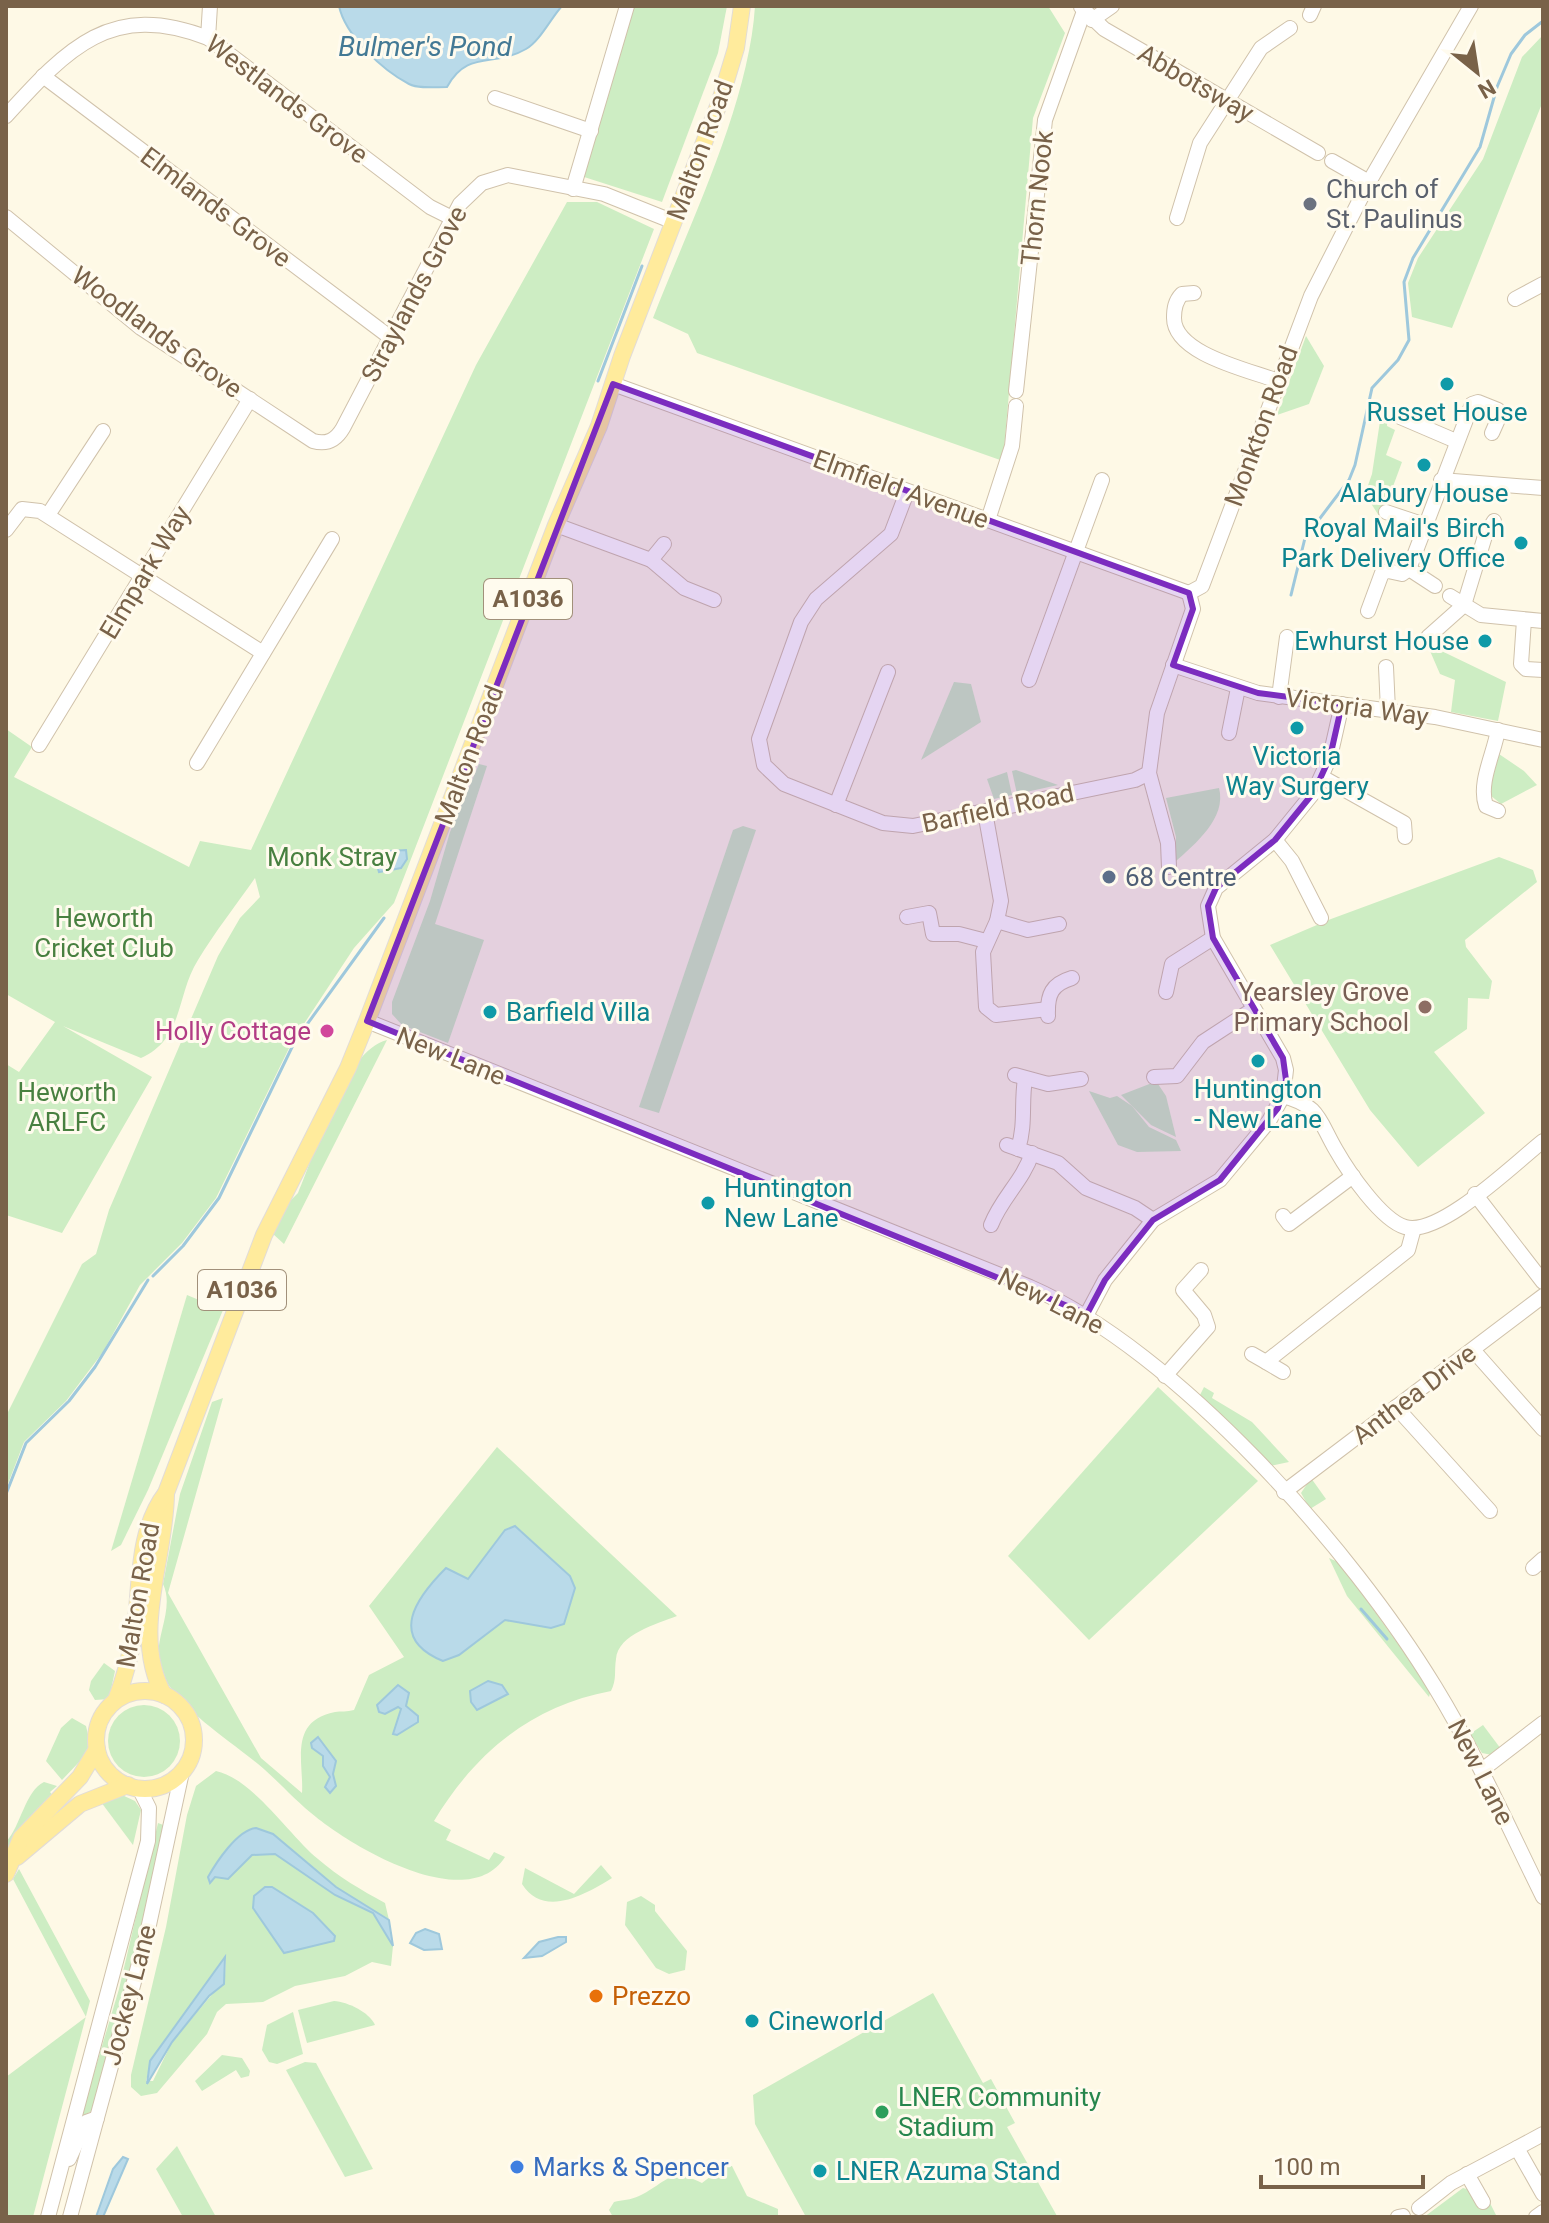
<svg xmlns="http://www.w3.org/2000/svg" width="1549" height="2223" font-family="Roboto,sans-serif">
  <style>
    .green { fill: #cdedc3; fill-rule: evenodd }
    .water { fill: #b9dae9; stroke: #9ec8dc; stroke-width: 2 }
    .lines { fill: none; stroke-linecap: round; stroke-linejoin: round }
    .stream { stroke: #9ec8dc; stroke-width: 3 }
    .minor-casing { stroke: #d0c2ab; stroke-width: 16 }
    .major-casing { stroke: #e2dcd7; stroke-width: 18 }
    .minor { stroke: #fff; stroke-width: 14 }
    .major { stroke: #ffeb9c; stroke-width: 16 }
    .marked { fill: #7b2cbf; fill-opacity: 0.2; stroke: #7b2cbf; stroke-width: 6; stroke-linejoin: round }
    .worship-dot { fill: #6b7280; stroke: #fffbee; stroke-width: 3 }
    .culture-dot { fill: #0f9aa8; stroke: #fffbee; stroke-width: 3 }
    .service-dot { fill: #5c6f8a; stroke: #fffbee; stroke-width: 3 }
    .education-dot { fill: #8d6e63; stroke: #fffbee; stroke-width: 3 }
    .hotel-dot { fill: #d1479c; stroke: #fffbee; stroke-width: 3 }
    .food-dot { fill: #e8710a; stroke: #fffbee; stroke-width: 3 }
    .leisure-dot { fill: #2e9e5b; stroke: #fffbee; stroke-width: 3 }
    .shop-dot { fill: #3f7fe0; stroke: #fffbee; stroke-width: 3 }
    .labels { text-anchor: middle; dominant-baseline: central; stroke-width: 6; stroke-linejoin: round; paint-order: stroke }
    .shield { fill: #fffbee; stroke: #a1907a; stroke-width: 2 }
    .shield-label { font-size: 24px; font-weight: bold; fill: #796249 }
    .street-label { font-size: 26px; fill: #796249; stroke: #fffbee }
    .worship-label { font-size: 26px; fill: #5b616d; stroke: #fffbee; text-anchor: start }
    .culture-label { font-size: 26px; fill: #0d838f; stroke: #fffbee }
    .park-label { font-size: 26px; fill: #488040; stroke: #fffbee }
    .service-label { font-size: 26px; fill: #4e5e75; stroke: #fffbee; text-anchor: start }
    .education-label { font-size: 26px; fill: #785e54; stroke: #fffbee; text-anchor: end }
    .hotel-label { font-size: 26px; fill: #b23c85; stroke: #fffbee; text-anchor: end }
    .food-label { font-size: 26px; fill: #c56008; stroke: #fffbee; text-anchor: start }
    .leisure-label { font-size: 26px; fill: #27864d; stroke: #fffbee; text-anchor: start }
    .shop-label { font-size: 26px; fill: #366cbe; stroke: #fffbee; text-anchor: start }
    .water-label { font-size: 28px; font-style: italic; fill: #437995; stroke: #fffbee }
  </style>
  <rect width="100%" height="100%" fill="#fef9e6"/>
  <g class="green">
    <path d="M633,6H727L718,53L662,202L581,176Z"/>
    <path d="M755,6H1048L1065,33L1033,118L1003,461L697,353L688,334L653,318C689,225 749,104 755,6Z"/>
    <path d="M1543,35V101L1452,328L1412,317L1408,283L1418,258L1483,159L1522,57Z"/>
    <path d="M567,202H597L654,229L394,903L354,948L292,1042L216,1198L182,1243L140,1285L103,1352L66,1401L24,1442L6,1489V1416L82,1264L96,1254L109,1210L218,956L240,918L260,897L255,878C236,905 215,932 198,960C176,995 184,1039 141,1058L63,1026L152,1077L62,1233L6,1215V1064L19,1072L55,1022L6,994V729L32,747L14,777L189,867L200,841L251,850L476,365Z"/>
    <path d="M1306,336L1324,366L1309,404L1277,415Z"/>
    <path d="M1382,408H1388L1387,426L1395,430L1386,455L1402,462L1381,519L1365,494L1372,474Z"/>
    <path d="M1427,644L1506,682L1498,721L1451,712L1455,680L1440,674Z"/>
    <path d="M954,682L971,684L981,722L921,760Z"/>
    <path d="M1499,754L1524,771L1537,785L1501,804L1490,795L1489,784Z"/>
    <path d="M479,764L487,766L435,924L484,940L448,1043L402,1025L392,1014V1002L430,901L450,832Z"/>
    <path d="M1016,770L1058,785L1017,794L1012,771Z"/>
    <path d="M1007,772L1012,795L994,799L987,779Z"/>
    <path d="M1219,788C1227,818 1195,844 1175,862L1176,837L1166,798Z"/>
    <path d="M743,826L756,830L659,1113L639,1107L733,830Z"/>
    <path d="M1499,857L1533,870L1537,882L1465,940L1466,947L1492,981L1489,999L1468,998L1467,1029L1434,1052L1485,1113L1418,1167L1370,1110L1270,945L1331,919Z"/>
    <path d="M387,1040L284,1244L272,1233L283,1208L298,1193C315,1155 344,1050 387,1040Z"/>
    <path d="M1152,1083L1158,1084L1166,1096L1176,1137L1151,1125L1121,1095Z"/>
    <path d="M1089,1091L1110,1098L1117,1096L1132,1106L1149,1127L1176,1140L1181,1151L1137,1152L1118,1145Z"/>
    <path d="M187,1295L223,1310L148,1490L121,1545L111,1551Z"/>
    <path d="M1158,1387L1258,1481L1089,1640L1008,1556Z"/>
    <path d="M1204,1387L1214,1393L1212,1398L1252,1422L1289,1462L1270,1466L1199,1397Z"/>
    <path d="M223,1398L168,1593L261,1758L302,1793C304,1763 288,1721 335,1712C341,1711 347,1712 354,1710L369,1675L404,1657L369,1606L497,1447L677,1616C657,1624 618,1634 616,1659C614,1672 617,1679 611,1691C531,1706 475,1753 434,1821L451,1830L446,1840L489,1860L494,1852L505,1857C468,1915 354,1848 316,1817C294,1800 275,1777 253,1760C223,1736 184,1711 164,1678C146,1647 177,1613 163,1584L180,1494L212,1402Z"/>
    <path d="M1311,1478L1326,1499L1310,1509L1301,1493Z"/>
    <path d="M1329,1558L1340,1563L1431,1690L1429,1697L1347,1596Z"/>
    <path d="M104,1663L115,1671L109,1699L95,1700L89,1690L91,1681Z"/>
    <circle cx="144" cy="1741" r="36"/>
    <path d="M72,1718L86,1726L90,1743L85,1761L81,1760L62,1780L46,1761L61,1728Z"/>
    <path d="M1483,1725L1501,1749L1492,1755L1482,1753L1470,1734Z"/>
    <path d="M216,1771C253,1779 289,1835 318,1859C339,1877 361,1890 385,1903L389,1920L336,1887L273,1834L214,1871L211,1882L215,1876L228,1879L252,1855L275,1854L335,1895L373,1913L393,1946L391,1966L372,1962L345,1976L295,1986L263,2002L226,2004L217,2012L207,2034L157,2093L141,2096L131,2087V2075L166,1927L187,1815L196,1786ZM283,1897L313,1913L335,1936L333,1941L284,1953ZM226,1958L225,1976L220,1985L172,2042L153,2081H146L151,2061Z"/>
    <path d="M44,1782L57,1786L50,1792L53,1796L6,1856V1842C21,1826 25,1791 44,1782Z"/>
    <path d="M122,1795L135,1801L141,1810L133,1845L101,1802Z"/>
    <path d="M158,1823L166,1826L138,1947L92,2111L84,2115L74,2140L119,1989Z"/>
    <path d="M601,1865L612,1878C586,1894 544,1919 522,1884L525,1868L574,1894Z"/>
    <path d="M19,1869L90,2001L33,2217H6V2077L86,2017L13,1879Z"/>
    <path d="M641,1896L655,1905V1911L687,1951L685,1970L669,1974L656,1968L625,1925L627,1902Z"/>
    <path d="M933,1993L983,2083L991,2079L1015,2123L1007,2127L1057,2216L806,2217L755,2124L753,2095Z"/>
    <path d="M334,2001C348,2002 369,2012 375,2025L307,2043L298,2010Z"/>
    <path d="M293,2012L303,2054L277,2064L269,2062L262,2050L267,2025Z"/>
    <path d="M222,2055L242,2058L250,2071L249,2076L241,2078L236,2070L202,2091L195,2081Z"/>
    <path d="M305,2062L316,2063L373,2169L345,2177L286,2070Z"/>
    <path d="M177,2146L216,2217H183L156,2169Z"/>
    <path d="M724,2166H732L747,2196L778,2209V2217H613L609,2210L614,2202C622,2200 631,2200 639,2196C668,2182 669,2166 702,2183Z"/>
    <path d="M1463,2188L1470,2190L1481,2209L1490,2203L1497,2217H1424Z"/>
  </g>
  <g class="water">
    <path d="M339,6H562C551,18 540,41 526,49C494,68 468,49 447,87C435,87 419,89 409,84C382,70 345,35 339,6Z"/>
    <path d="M406,850L407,859L401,868L379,872L376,862L390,851Z"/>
    <path d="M515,1526L570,1576L575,1588L564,1624L551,1628L505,1620L459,1655L443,1661C387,1638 416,1598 446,1568L468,1579L505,1530Z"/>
    <path d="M488,1681L502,1685L508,1694L477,1710L471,1702L470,1691Z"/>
    <path d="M398,1685L409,1693L406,1706L418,1716V1722L397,1735L393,1734L401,1709L398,1707L385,1714L379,1712L377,1705Z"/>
    <path d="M318,1737L336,1761L333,1774L336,1786L330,1793L325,1787L330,1777L323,1766V1756L312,1748L311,1743Z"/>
    <path d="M256,1828L273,1834L336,1887L389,1920L393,1946L373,1913L335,1895L275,1854L252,1855L228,1879L215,1877L210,1883L208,1877C216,1863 237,1830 256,1828Z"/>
    <path d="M265,1887H272L313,1913L335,1936L334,1941L284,1953L253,1908L254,1896Z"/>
    <path d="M425,1929L439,1934L442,1949L424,1950L410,1943L416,1933Z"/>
    <path d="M558,1937H566V1942L542,1956L524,1958L539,1942Z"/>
    <path d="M225,1957L224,1984L209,1996L172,2042L147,2084L150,2061Z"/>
    <path d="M123,2157L128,2159L103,2217H96L113,2169Z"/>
  </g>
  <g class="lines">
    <g class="stream">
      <path d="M598,381L642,266"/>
      <path d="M1291,595L1305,538L1349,480L1355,465L1372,388L1398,360L1409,340L1404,282L1413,258L1480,147L1497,87L1511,54L1525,35L1543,21"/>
      <path d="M153,1276L183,1246L219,1198L295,1041L384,918"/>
      <path d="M6,1494L26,1443L69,1401L95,1367L148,1280"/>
      <path d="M1361,1609L1387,1639"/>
    </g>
    <g class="minor-casing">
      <g id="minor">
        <path d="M1081,7L1104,29L1318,153"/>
        <path d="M1310,15L1314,6"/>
        <path d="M1092,20L1112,6"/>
        <path d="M208,38L210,6"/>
        <path d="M43,76L391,338"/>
        <path d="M495,98L591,131"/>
        <path d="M6,116C67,49 111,0 208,38L430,207L452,218"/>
        <path d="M1332,161L1369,182"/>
        <path d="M573,189L627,6"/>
        <path d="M6,217L141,328L313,441C327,445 336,440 343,428L460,204L482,183L508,175L604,194L674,222"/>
        <path d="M1177,218L1200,143L1261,48L1290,28"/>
        <path d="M1194,293L1182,294C1175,301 1174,309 1174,318C1174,354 1249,370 1278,381"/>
        <path d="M1515,299L1543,284"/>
        <path d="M613,384L1189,593"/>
        <path d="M1016,391L1045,120L1084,11"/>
        <path d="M1400,417L1456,441"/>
        <path d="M1441,480L1543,488"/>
        <path d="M907,492L891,534L816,599L801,622L759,739L764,765L784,784L883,823L913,826L1135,780L1149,773"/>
        <path d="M1386,512L1425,525"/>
        <path d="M48,515L103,431"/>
        <path d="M988,520L1012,446L1016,406"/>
        <path d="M556,525L651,560"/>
        <path d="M6,530L22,509L40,511L263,653"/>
        <path d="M664,544L651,560L684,588L714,600"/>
        <path d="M1409,569L1435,586"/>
        <path d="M1189,593L1202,586L1311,296L1369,182L1471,6"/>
        <path d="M1450,596L1481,615L1543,621"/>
        <path d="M1368,611L1382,573L1388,571L1402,574L1409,569L1472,404L1478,402L1498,410L1500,415L1492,433"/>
        <path d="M1524,620L1521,664L1526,669L1543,670"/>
        <path d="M1428,637L1464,605L1485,536L1494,521"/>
        <path d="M1173,665L1258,693L1435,717L1543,740"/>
        <path d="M1386,667L1388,710"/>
        <path d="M1029,680L1102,480"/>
        <path d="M1279,697L1287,637"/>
        <path d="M1498,730C1494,754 1478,783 1486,806L1498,811"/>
        <path d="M1229,733L1238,688"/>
        <path d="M39,745L250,399"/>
        <path d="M197,763L332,539"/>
        <path d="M1322,777L1404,823L1405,837"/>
        <path d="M836,805L888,672"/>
        <path d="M985,812L1001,901L997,921L983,952L986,1007L996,1015L1048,1009"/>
        <path d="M1275,840L1292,861L1321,918"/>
        <path d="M1169,867L1168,843L1149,773L1157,713L1193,609L1189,593"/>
        <path d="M907,917L929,913L933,934H959L986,941"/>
        <path d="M997,921L1028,930L1059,924"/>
        <path d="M1166,992L1172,964L1213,938"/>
        <path d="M1048,1016C1047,994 1052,984 1072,978"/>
        <path d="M367,1021L1030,1287C1177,1351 1352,1550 1435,1687C1476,1754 1508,1826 1543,1897"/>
        <path d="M1015,1075L1048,1084L1081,1079"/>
        <path d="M1154,1077L1177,1076L1203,1042L1252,1010"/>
        <path d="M1283,1096C1320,1106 1318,1119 1336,1150C1348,1171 1381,1220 1405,1227C1440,1237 1515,1163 1543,1141"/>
        <path d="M1007,1145L1058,1163L1086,1188L1135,1208L1153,1220"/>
        <path d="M1018,1149C1026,1124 1021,1103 1025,1079"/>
        <path d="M1475,1194L1543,1282"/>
        <path d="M1283,1216L1289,1224L1353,1176"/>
        <path d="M991,1225C1002,1197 1023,1181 1032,1153"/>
        <path d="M1087,1314L1105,1280L1153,1220L1220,1180L1269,1121L1283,1096L1286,1070L1283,1058L1213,938L1208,906L1216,888L1275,840L1314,792L1330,757L1342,704"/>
        <path d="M1473,1350L1543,1429"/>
        <path d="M1252,1354L1266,1362"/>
        <path d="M1283,1372L1266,1362L1408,1250L1414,1228"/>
        <path d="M1165,1376L1208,1327L1204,1315L1183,1290L1201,1270"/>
        <path d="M1396,1407L1490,1511"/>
        <path d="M1284,1492L1543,1296"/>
        <path d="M1533,1568L1543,1559"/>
        <path d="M1482,1770L1543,1723"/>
        <path d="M1543,2134L1517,2148L1543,2194"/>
        <path d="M69,2159L86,2122L97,2118"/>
        <path d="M1467,2174L1483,2202"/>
        <path d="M1419,2208L1451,2183L1517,2148"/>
        <path d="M48,2217L148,1841L149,1808L139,1788"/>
        <path d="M70,2217L147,1934L182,1772"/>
        <path d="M1398,2217L1403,2216"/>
        <path d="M1536,2217L1543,2212"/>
      </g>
    </g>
    <g class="major-casing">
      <g id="major">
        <circle cx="145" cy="1740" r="49"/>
        <path d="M164,1695C130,1634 166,1558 166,1493"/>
        <path d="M116,1700C125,1677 131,1654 135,1629C141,1583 137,1531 166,1493L264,1235L348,1068L367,1021L556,525L599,426L622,356L720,101L736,48L742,6"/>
        <path d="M17,1857L80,1804L128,1785"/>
        <path d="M6,1874L21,1838L80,1777L97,1749"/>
      </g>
    </g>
    <use href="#minor" class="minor"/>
    <use href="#major" class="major"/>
  </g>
  <path class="marked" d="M613,384L1189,593L1193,609L1173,665L1258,693L1342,704L1330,757L1314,792L1275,840L1216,888L1208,906L1213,938L1283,1058L1286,1080L1278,1108L1220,1180L1153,1220L1105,1280L1087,1314L367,1021Z"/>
  <circle class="worship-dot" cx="1310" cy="204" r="8"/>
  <g class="culture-dot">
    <circle cx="1447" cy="384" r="8"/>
    <circle cx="1424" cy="465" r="8"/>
    <circle cx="1521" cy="543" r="8"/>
    <circle cx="1485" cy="641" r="8"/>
    <circle cx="1297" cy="728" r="8"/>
    <circle cx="490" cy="1012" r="8"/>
    <circle cx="1258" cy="1061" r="8"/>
    <circle cx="708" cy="1203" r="8"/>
    <circle cx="752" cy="2021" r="8"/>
    <circle cx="820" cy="2171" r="8"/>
  </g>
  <circle class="service-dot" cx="1109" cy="877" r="8"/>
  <circle class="education-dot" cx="1425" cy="1007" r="8"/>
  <circle class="hotel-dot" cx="327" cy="1031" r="8"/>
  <circle class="food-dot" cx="596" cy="1996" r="8"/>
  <circle class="leisure-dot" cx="882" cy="2112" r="8"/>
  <circle class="shop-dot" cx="517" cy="2167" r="8"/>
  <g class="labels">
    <g class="shield">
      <rect x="484" y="579" width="88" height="40" rx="6"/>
      <rect x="198" y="1270" width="88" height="40" rx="6"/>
    </g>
    <g class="shield-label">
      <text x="528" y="599">A1036</text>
      <text x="242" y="1290">A1036</text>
    </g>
    <g class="street-label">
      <text transform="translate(1196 83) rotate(30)">Abbotsway</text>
      <text transform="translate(287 99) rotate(37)">Westlands Grove</text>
      <text transform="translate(700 150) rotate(-70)">Malton Road</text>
      <text transform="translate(1037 198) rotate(-84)">Thorn Nook</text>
      <text transform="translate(216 207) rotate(37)">Elmlands Grove</text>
      <text transform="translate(414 294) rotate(-62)">Straylands Grove</text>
      <text transform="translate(157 332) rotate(36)">Woodlands Grove</text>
      <text transform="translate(1261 426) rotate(-70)">Monkton Road</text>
      <text transform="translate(901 489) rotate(20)">Elmfield Avenue</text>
      <text transform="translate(145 572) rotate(-59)">Elmpark Way</text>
      <text transform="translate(1357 707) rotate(8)">Victoria Way</text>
      <text transform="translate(469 755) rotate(-69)">Malton Road</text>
      <text transform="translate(998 808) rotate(-12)">Barfield Road</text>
      <text transform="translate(451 1056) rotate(22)">New Lane</text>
      <text transform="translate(1051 1301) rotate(27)">New Lane</text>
      <text transform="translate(1414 1394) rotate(-37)">Anthea Drive</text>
      <text transform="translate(138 1595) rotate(-80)">Malton Road</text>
      <text transform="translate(1481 1772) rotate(63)">New Lane</text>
      <text transform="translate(129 1995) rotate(-75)">Jockey Lane</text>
    </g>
    <g class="worship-label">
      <text x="1326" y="189">Church of<tspan x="1326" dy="30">St. Paulinus</tspan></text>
    </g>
    <g class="culture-label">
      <text x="1447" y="412">Russet House</text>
      <text x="1424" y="493">Alabury House</text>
      <text x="1505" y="528" text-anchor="end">Royal Mail's Birch<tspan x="1505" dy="30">Park Delivery Office</tspan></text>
      <text x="1469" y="641" text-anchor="end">Ewhurst House</text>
      <text x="1297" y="756">Victoria<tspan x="1297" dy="30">Way Surgery</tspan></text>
      <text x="506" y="1012" text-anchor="start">Barfield Villa</text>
      <text x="1258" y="1089">Huntington<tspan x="1258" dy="30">- New Lane</tspan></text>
      <text x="724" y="1188" text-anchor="start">Huntington<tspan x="724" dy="30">New Lane</tspan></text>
      <text x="768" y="2021" text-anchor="start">Cineworld</text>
      <text x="836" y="2171" text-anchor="start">LNER Azuma Stand</text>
    </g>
    <g class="park-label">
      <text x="332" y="857">Monk Stray</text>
      <text x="104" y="918">Heworth<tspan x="104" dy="30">Cricket Club</tspan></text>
      <text x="67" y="1092">Heworth<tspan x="67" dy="30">ARLFC</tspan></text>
    </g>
    <g class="service-label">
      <text x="1125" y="877">68 Centre</text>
    </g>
    <g class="education-label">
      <text x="1409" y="992">Yearsley Grove<tspan x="1409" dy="30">Primary School</tspan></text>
    </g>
    <g class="hotel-label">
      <text x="311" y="1031">Holly Cottage</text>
    </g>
    <g class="food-label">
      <text x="612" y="1996">Prezzo</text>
    </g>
    <g class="leisure-label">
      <text x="898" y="2097">LNER Community<tspan x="898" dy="30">Stadium</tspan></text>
    </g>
    <g class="shop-label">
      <text x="533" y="2167">Marks &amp; Spencer</text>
    </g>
    <g class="water-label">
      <text x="425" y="46">Bulmer's Pond</text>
    </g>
  </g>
  <rect width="1549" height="2223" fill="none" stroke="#796249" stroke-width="16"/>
  <g transform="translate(1477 72) rotate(150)" stroke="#fffbee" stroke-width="6" paint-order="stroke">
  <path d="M0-6L14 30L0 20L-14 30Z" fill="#796249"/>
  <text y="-12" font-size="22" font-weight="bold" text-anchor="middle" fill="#796249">N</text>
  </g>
  <path d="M1261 2175v12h162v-12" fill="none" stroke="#796249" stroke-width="4"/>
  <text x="1273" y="2175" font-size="24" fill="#796249" stroke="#fffbee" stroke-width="6" paint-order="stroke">100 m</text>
</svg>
